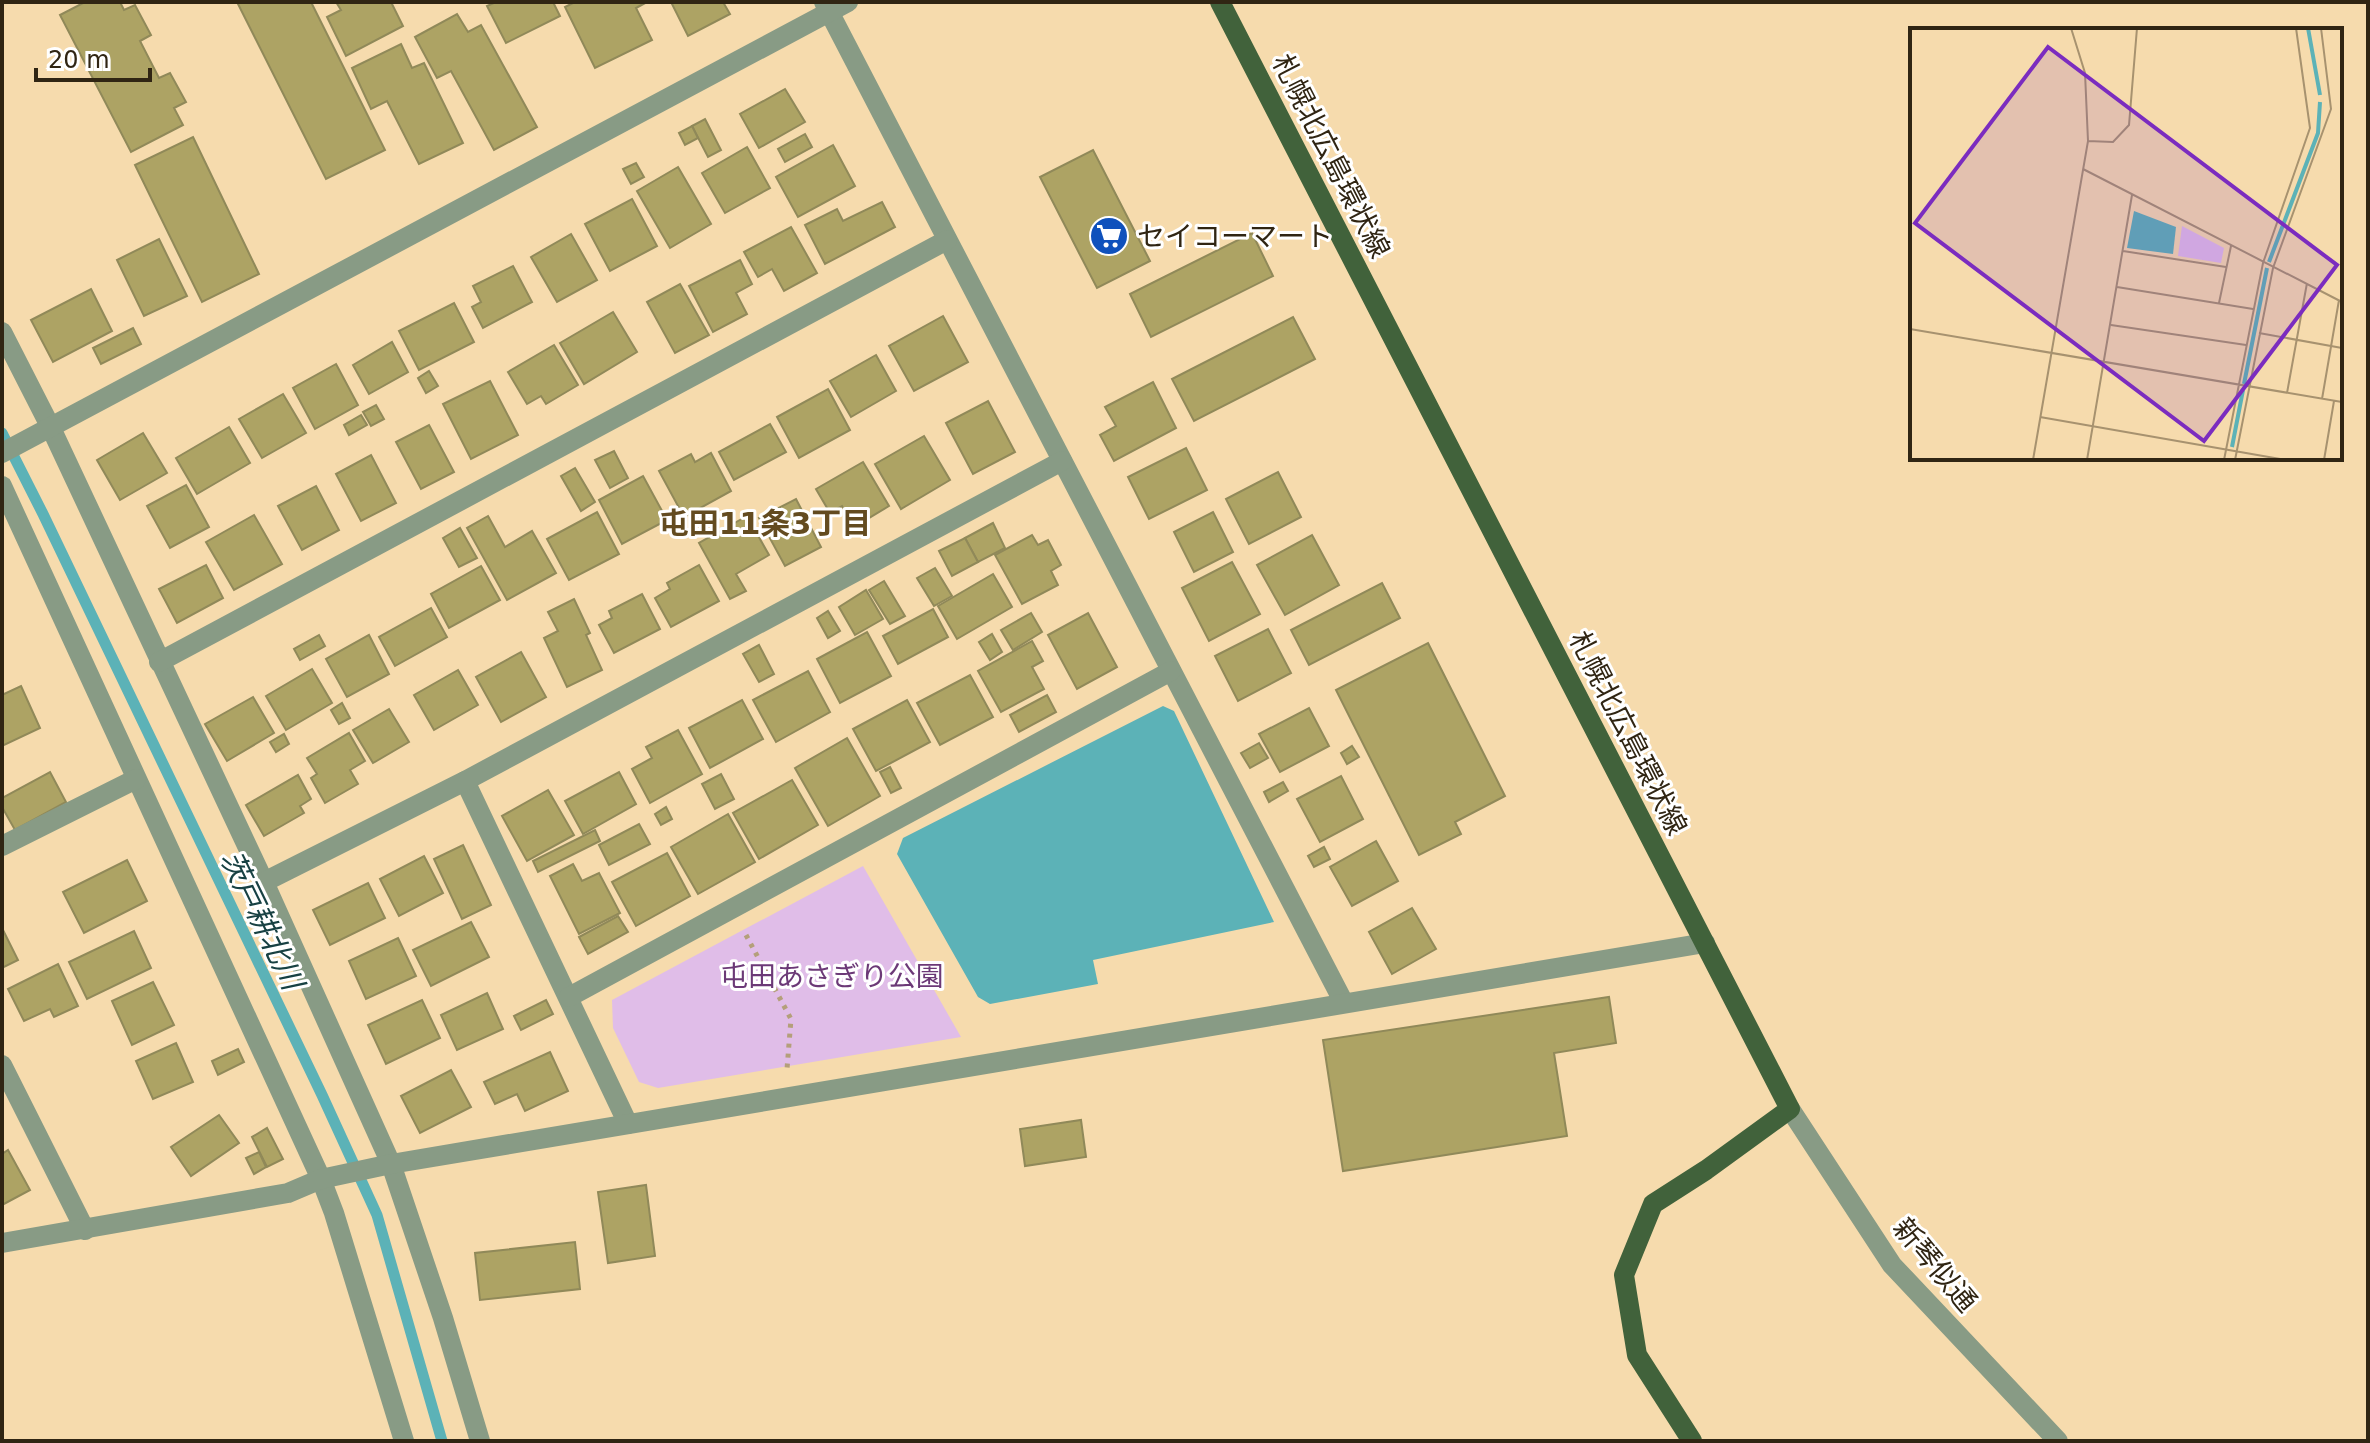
<svg xmlns="http://www.w3.org/2000/svg" width="2370" height="1443" font-family="'DejaVu Sans','Noto Sans JP',sans-serif">
  <style>
    .green { fill: #e0bde8 }
    .water { fill: #5cb2b7 }
    .lines { fill: none; stroke-linecap: round; stroke-linejoin: round }
    .stream { stroke: #5cb2b7; stroke-width: 11 }
    .building { fill: #ada364; stroke: #908959; stroke-width: 2 }
    .path { stroke: #b49f7a; stroke-width: 5; stroke-dasharray: 4 6; stroke-linecap: butt }
    .minor { stroke: #889b85; stroke-width: 20 }
    .major { stroke: #41623b; stroke-width: 20 }
    .labels { text-anchor: middle; dominant-baseline: central; stroke-width: 6; stroke-linejoin: round; paint-order: stroke }
    .street-label { font-size: 28px; fill: #302513; stroke: #fff }
    .poi-label { font-size: 28px; fill: #302513; stroke: #fff; text-anchor: start }
    .park-label { font-size: 28px; fill: #6c3977; stroke: #fff }
    .neighbourhood-label { font-size: 30px; font-weight: bold; fill: #634b20; stroke: #fff }
    .water-label { font-size: 30px; font-style: italic; fill: #184143; stroke: #fff }
    .inset-river { fill: none; stroke: #5cb2b7; stroke-width: 4 }
    .inset-road { fill: none; stroke: #a7926f; stroke-width: 2 }
    .view { fill: #7b2cbf; fill-opacity: 0.15; stroke: #7b2cbf; stroke-width: 4 }
    .inset-edge { fill: none; stroke: #302513; stroke-width: 4 }
  </style>
  <rect width="100%" height="100%" fill="#f6dbad"/>
  <path class="green" d="M863,866L961,1037L658,1088L639,1082L613,1028L612,1000Z"/>
  <path class="water" d="M1163,706L1174,711L1274,922L1093,960L1098,984L990,1004L978,997L897,854L903,838Z"/>
  <g class="lines">
    <path class="stream" d="M2,433L43,514L322,1095L377,1215L442,1441"/>
  </g>
  <g class="building">
    <path d="M85,2H120L124,10L135,5L151,35L140,41L159,78L170,73L186,102L174,108L183,125L131,152L60,15Z"/>
    <path d="M237,2H311L385,150L326,179Z"/>
    <path d="M336,2H391L403,26L346,56L327,17L341,10Z"/>
    <path d="M496,2H553L560,16L506,43L487,6Z"/>
    <path d="M575,2H647L636,8L652,40L595,68L565,7Z"/>
    <path d="M671,2H723L730,14L688,36Z"/>
    <path d="M457,14L468,32L481,25L537,127L494,150L451,71L437,78L415,37Z"/>
    <path d="M401,44L412,68L424,63L463,143L419,164L387,101L371,109L352,68Z"/>
    <path d="M785,89L805,122L759,148L740,114Z"/>
    <path d="M705,119L721,150L708,157L692,126Z"/>
    <path d="M692,126L698,138L685,145L679,133Z"/>
    <path d="M805,134L812,147L785,162L778,149Z"/>
    <path d="M193,137L259,274L202,302L135,165Z"/>
    <path d="M833,145L855,186L798,217L776,177Z"/>
    <path d="M747,147L770,188L725,213L702,173Z"/>
    <path d="M1093,150L1150,261L1097,288L1040,177Z"/>
    <path d="M636,163L644,177L631,184L623,169Z"/>
    <path d="M678,167L711,224L670,248L637,191Z"/>
    <path d="M632,199L657,246L610,271L585,224Z"/>
    <path d="M882,202L895,227L825,264L805,225L837,209L843,221Z"/>
    <path d="M791,227L817,273L784,291L772,269L758,277L744,252Z"/>
    <path d="M1252,233L1273,276L1151,337L1130,294Z"/>
    <path d="M571,234L597,280L557,302L531,257Z"/>
    <path d="M159,239L187,296L144,316L117,260Z"/>
    <path d="M740,260L752,284L736,293L747,314L713,332L689,286Z"/>
    <path d="M513,266L532,302L483,328L472,307L481,302L473,286Z"/>
    <path d="M680,284L709,335L675,353L647,302Z"/>
    <path d="M91,289L112,331L53,362L31,320Z"/>
    <path d="M454,303L474,342L419,370L399,331Z"/>
    <path d="M613,312L637,352L584,384L560,343Z"/>
    <path d="M943,316L968,362L914,391L889,346Z"/>
    <path d="M1293,317L1315,359L1194,421L1172,379Z"/>
    <path d="M133,328L141,344L101,364L93,348Z"/>
    <path d="M392,342L408,372L369,394L353,365Z"/>
    <path d="M554,345L578,385L546,404L541,396L527,404L508,372Z"/>
    <path d="M876,355L896,391L851,417L830,381Z"/>
    <path d="M336,364L358,405L315,429L293,388Z"/>
    <path d="M429,371L438,386L426,393L418,378Z"/>
    <path d="M490,381L518,435L471,459L443,404Z"/>
    <path d="M1153,382L1176,428L1114,461L1100,435L1116,426L1105,407Z"/>
    <path d="M828,389L850,430L799,458L777,417Z"/>
    <path d="M283,394L306,433L262,458L239,419Z"/>
    <path d="M988,401L1015,452L973,474L946,423Z"/>
    <path d="M376,405L384,419L371,426L363,412Z"/>
    <path d="M361,415L367,425L349,435L344,425Z"/>
    <path d="M770,424L786,452L734,480L719,452Z"/>
    <path d="M429,425L454,472L421,489L396,442Z"/>
    <path d="M229,427L250,463L197,494L176,458Z"/>
    <path d="M143,433L167,473L120,500L97,460Z"/>
    <path d="M924,436L950,480L901,509L875,464Z"/>
    <path d="M1186,448L1207,490L1149,519L1128,477Z"/>
    <path d="M614,451L628,478L610,488L595,460Z"/>
    <path d="M711,453L731,491L684,517L659,471L691,454L695,462Z"/>
    <path d="M371,455L396,503L361,521L336,474Z"/>
    <path d="M863,462L889,506L854,527L842,506L830,513L816,489Z"/>
    <path d="M575,468L595,502L581,511L561,476Z"/>
    <path d="M1278,472L1301,517L1249,544L1226,499Z"/>
    <path d="M643,476L667,520L622,544L599,500Z"/>
    <path d="M186,485L209,527L170,548L147,506Z"/>
    <path d="M316,486L339,530L302,550L278,506Z"/>
    <path d="M796,499L821,547L785,566L759,518Z"/>
    <path d="M597,512L619,554L569,580L547,539Z"/>
    <path d="M1213,512L1233,552L1194,572L1174,532Z"/>
    <path d="M254,515L282,564L234,590L206,542Z"/>
    <path d="M488,516L505,547L532,531L556,573L507,600L467,528Z"/>
    <path d="M747,516L769,555L736,574L746,591L730,599L699,543Z"/>
    <path d="M993,523L1005,548L978,562L965,538Z"/>
    <path d="M460,528L477,558L459,567L443,538Z"/>
    <path d="M1032,535L1038,545L1048,540L1061,565L1051,571L1058,585L1022,604L995,555Z"/>
    <path d="M1312,535L1339,585L1285,615L1257,565Z"/>
    <path d="M965,538L978,562L952,576L939,551Z"/>
    <path d="M1232,562L1260,614L1209,641L1182,588Z"/>
    <path d="M206,565L223,598L177,623L159,589Z"/>
    <path d="M699,565L719,601L671,627L655,598L670,589L667,583Z"/>
    <path d="M481,566L500,600L449,628L431,594Z"/>
    <path d="M935,568L952,596L934,606L917,578Z"/>
    <path d="M993,574L1012,607L957,639L938,606Z"/>
    <path d="M884,581L905,616L890,624L869,590Z"/>
    <path d="M1382,583L1400,618L1309,665L1291,630Z"/>
    <path d="M866,590L883,619L855,635L839,607Z"/>
    <path d="M642,594L660,629L614,653L599,625L612,618L609,611Z"/>
    <path d="M574,599L590,633L586,635L602,670L567,687L544,638L558,631L548,612Z"/>
    <path d="M431,608L447,637L395,666L379,637Z"/>
    <path d="M933,609L948,637L898,664L883,636Z"/>
    <path d="M828,611L840,631L828,638L817,618Z"/>
    <path d="M1031,613L1042,632L1013,650L1001,630Z"/>
    <path d="M1088,613L1117,667L1077,689L1048,635Z"/>
    <path d="M1268,629L1291,673L1238,701L1215,656Z"/>
    <path d="M867,632L891,676L840,703L817,659Z"/>
    <path d="M992,634L1002,652L990,660L979,642Z"/>
    <path d="M319,635L325,646L300,660L294,649Z"/>
    <path d="M369,635L389,674L347,697L326,659Z"/>
    <path d="M1032,641L1043,661L1032,667L1044,689L1001,712L978,671Z"/>
    <path d="M1428,643L1505,796L1455,822L1461,834L1419,855L1336,690Z"/>
    <path d="M759,645L774,674L759,682L743,654Z"/>
    <path d="M521,652L546,697L501,722L476,677Z"/>
    <path d="M312,669L332,703L286,730L266,696Z"/>
    <path d="M458,670L478,705L434,730L414,695Z"/>
    <path d="M808,671L830,712L776,742L753,700Z"/>
    <path d="M970,675L993,717L940,745L917,703Z"/>
    <path d="M21,686L40,728L2,746V695Z"/>
    <path d="M1047,695L1056,712L1019,732L1010,715Z"/>
    <path d="M253,697L274,733L227,761L205,724Z"/>
    <path d="M742,700L763,739L710,768L689,728Z"/>
    <path d="M907,700L930,742L876,771L853,729Z"/>
    <path d="M342,703L350,718L339,724L331,710Z"/>
    <path d="M1309,708L1329,746L1280,772L1259,734Z"/>
    <path d="M389,709L409,742L373,763L353,730Z"/>
    <path d="M678,730L702,774L650,803L632,769L652,758L646,747Z"/>
    <path d="M349,733L365,761L350,770L358,784L325,803L311,778L317,774L307,758Z"/>
    <path d="M284,734L289,744L276,752L270,742Z"/>
    <path d="M847,738L880,796L828,826L795,768Z"/>
    <path d="M1259,743L1268,758L1250,768L1241,753Z"/>
    <path d="M1352,746L1359,757L1347,764L1341,753Z"/>
    <path d="M890,767L901,788L891,793L880,772Z"/>
    <path d="M50,772L66,802L15,830L2,807V798Z"/>
    <path d="M619,772L636,804L583,834L565,801Z"/>
    <path d="M721,774L734,799L715,809L702,784Z"/>
    <path d="M298,775L311,799L300,806L304,813L264,836L246,805Z"/>
    <path d="M1341,776L1363,819L1320,842L1297,799Z"/>
    <path d="M792,780L818,825L759,859L733,813Z"/>
    <path d="M1283,782L1288,791L1269,802L1264,792Z"/>
    <path d="M548,790L574,835L527,861L502,816Z"/>
    <path d="M666,807L672,819L661,825L655,814Z"/>
    <path d="M728,814L755,862L698,894L671,847Z"/>
    <path d="M639,824L650,844L609,865L599,845Z"/>
    <path d="M595,830L600,841L538,872L533,861Z"/>
    <path d="M1376,841L1398,881L1352,906L1330,867Z"/>
    <path d="M463,845L491,905L462,919L434,859Z"/>
    <path d="M1324,847L1330,859L1314,867L1308,856Z"/>
    <path d="M667,853L690,896L636,926L612,882Z"/>
    <path d="M424,856L443,893L399,916L380,879Z"/>
    <path d="M127,860L147,901L84,933L63,892Z"/>
    <path d="M573,864L582,881L599,873L620,913L579,934L550,876Z"/>
    <path d="M368,883L385,918L330,945L313,910Z"/>
    <path d="M1412,908L1436,949L1392,974L1369,932Z"/>
    <path d="M618,916L628,932L588,954L579,937Z"/>
    <path d="M471,922L489,957L431,986L413,950Z"/>
    <path d="M2,928L18,960L2,968Z"/>
    <path d="M134,931L151,968L87,999L69,962Z"/>
    <path d="M398,938L416,976L366,999L349,961Z"/>
    <path d="M58,964L78,1006L54,1017L50,1009L24,1021L8,989Z"/>
    <path d="M153,982L174,1025L132,1045L112,1001Z"/>
    <path d="M487,993L503,1029L457,1050L441,1015Z"/>
    <path d="M1609,997L1616,1043L1554,1053L1567,1136L1343,1171L1323,1040Z"/>
    <path d="M422,1000L440,1038L386,1064L368,1025Z"/>
    <path d="M546,1000L553,1014L521,1030L514,1016Z"/>
    <path d="M176,1043L193,1082L153,1099L136,1061Z"/>
    <path d="M238,1049L244,1062L218,1075L212,1061Z"/>
    <path d="M550,1052L568,1091L525,1111L517,1094L495,1104L484,1082Z"/>
    <path d="M451,1070L471,1107L420,1133L401,1096Z"/>
    <path d="M219,1115L239,1143L191,1176L171,1147Z"/>
    <path d="M1081,1120L1086,1157L1025,1166L1020,1129Z"/>
    <path d="M267,1128L283,1159L267,1167L252,1137Z"/>
    <path d="M8,1150L30,1190L2,1205V1154Z"/>
    <path d="M259,1152L266,1167L254,1174L246,1158Z"/>
    <path d="M646,1185L655,1256L608,1263L598,1192Z"/>
    <path d="M575,1242L580,1289L480,1300L475,1253Z"/>
  </g>
  <g class="lines">
    <path class="path" d="M746,935L791,1019L787,1069"/>
    <g class="minor">
      <path d="M824,2L1344,1003"/>
      <path d="M2,332L51,428L264,882L391,1164L443,1318L480,1441"/>
      <path d="M2,453L848,2"/>
      <path d="M2,486L321,1179L334,1213L404,1441"/>
      <path d="M159,662L947,240"/>
      <path d="M465,781L628,1124"/>
      <path d="M2,846L136,779"/>
      <path d="M264,882L465,781L1062,461"/>
      <path d="M569,997L1171,671"/>
      <path d="M2,1065L85,1230"/>
      <path d="M1790,1109L1892,1265L2058,1441"/>
      <path d="M2,1243L288,1193L321,1179L391,1164L1705,943"/>
    </g>
    <path class="major" d="M1220,2L1790,1109L1706,1170L1653,1204L1624,1275L1637,1355L1692,1441"/>
  </g>
  <defs>
    <g id="supermarket-disc" transform="scale(2)"><circle r="9.5" fill="#0f51bc" stroke="#fff"/><path d="M-6-5.5h2.5l.6 2H6L4.5 2H-2.5L-4.4-4H-6ZM-1.5 3.2a1.3 1.3 0 1 0 .1 0ZM3 3.2a1.3 1.3 0 1 0 .1 0Z" fill="#fff"/></g>
  </defs>
  <g fill-rule="evenodd">
    <use href="#supermarket-disc" x="1109" y="236"/>
  </g>
  <g class="labels">
    <g class="street-label">
      <text transform="translate(1331 156) rotate(63)">札幌北広島環状線</text>
      <text transform="translate(1628 733) rotate(63)">札幌北広島環状線</text>
      <text transform="translate(1935 1265) rotate(50)">新琴似通</text>
    </g>
    <g class="poi-label">
      <text x="1137" y="236">セイコーマート</text>
    </g>
    <g class="park-label">
      <text x="832" y="976">屯田あさぎり公園</text>
    </g>
    <g class="neighbourhood-label">
      <text x="765" y="523">屯田11条3丁目</text>
    </g>
    <g class="water-label">
      <text transform="translate(262 920) rotate(64)">茨戸耕北川</text>
    </g>
  </g>
  <g transform="translate(1910 28)">
    <rect width="432" height="432" fill="#f6dbad"/>
    <path d="M272,198L314,220L311,235L268,228Z" fill="#e0bde8"/>
    <path d="M224,183L266,199L263,226L217,220Z" fill="#5cb2b7"/>
    <path class="inset-river" d="M398,0L410,67M359,234L408,105L410,74M334,356L357,240M322,419L333,362"/>
    <path class="inset-road" d="M161,0L175,45L178,113M173,141L432,274M213,223L316,239M207,259L343,281M309,275L321,218M201,297L336,317M0,301L432,374M349,305L432,320M377,365L397,255M412,371L429,272M130,389L376,432M123,432L178,113L203,114L219,97L227,0M177,432L222,167M314,432L353,235L400,100L386,0M325,432L363,240L421,81L411,0M414,432L424,373"/>
    <path class="view" d="M138,19L427,237L294,413L5,195Z"/>
    <rect width="432" height="432" class="inset-edge"/>
  </g>
  <rect width="2370" height="1443" fill="none" stroke="#302513" stroke-width="8"/>
  <path d="M36 68v12h114v-12" fill="none" stroke="#302513" stroke-width="4"/>
  <text x="48" y="68" font-size="24" fill="#302513" stroke="#ffffff" stroke-width="6" paint-order="stroke">20 m</text>
</svg>
